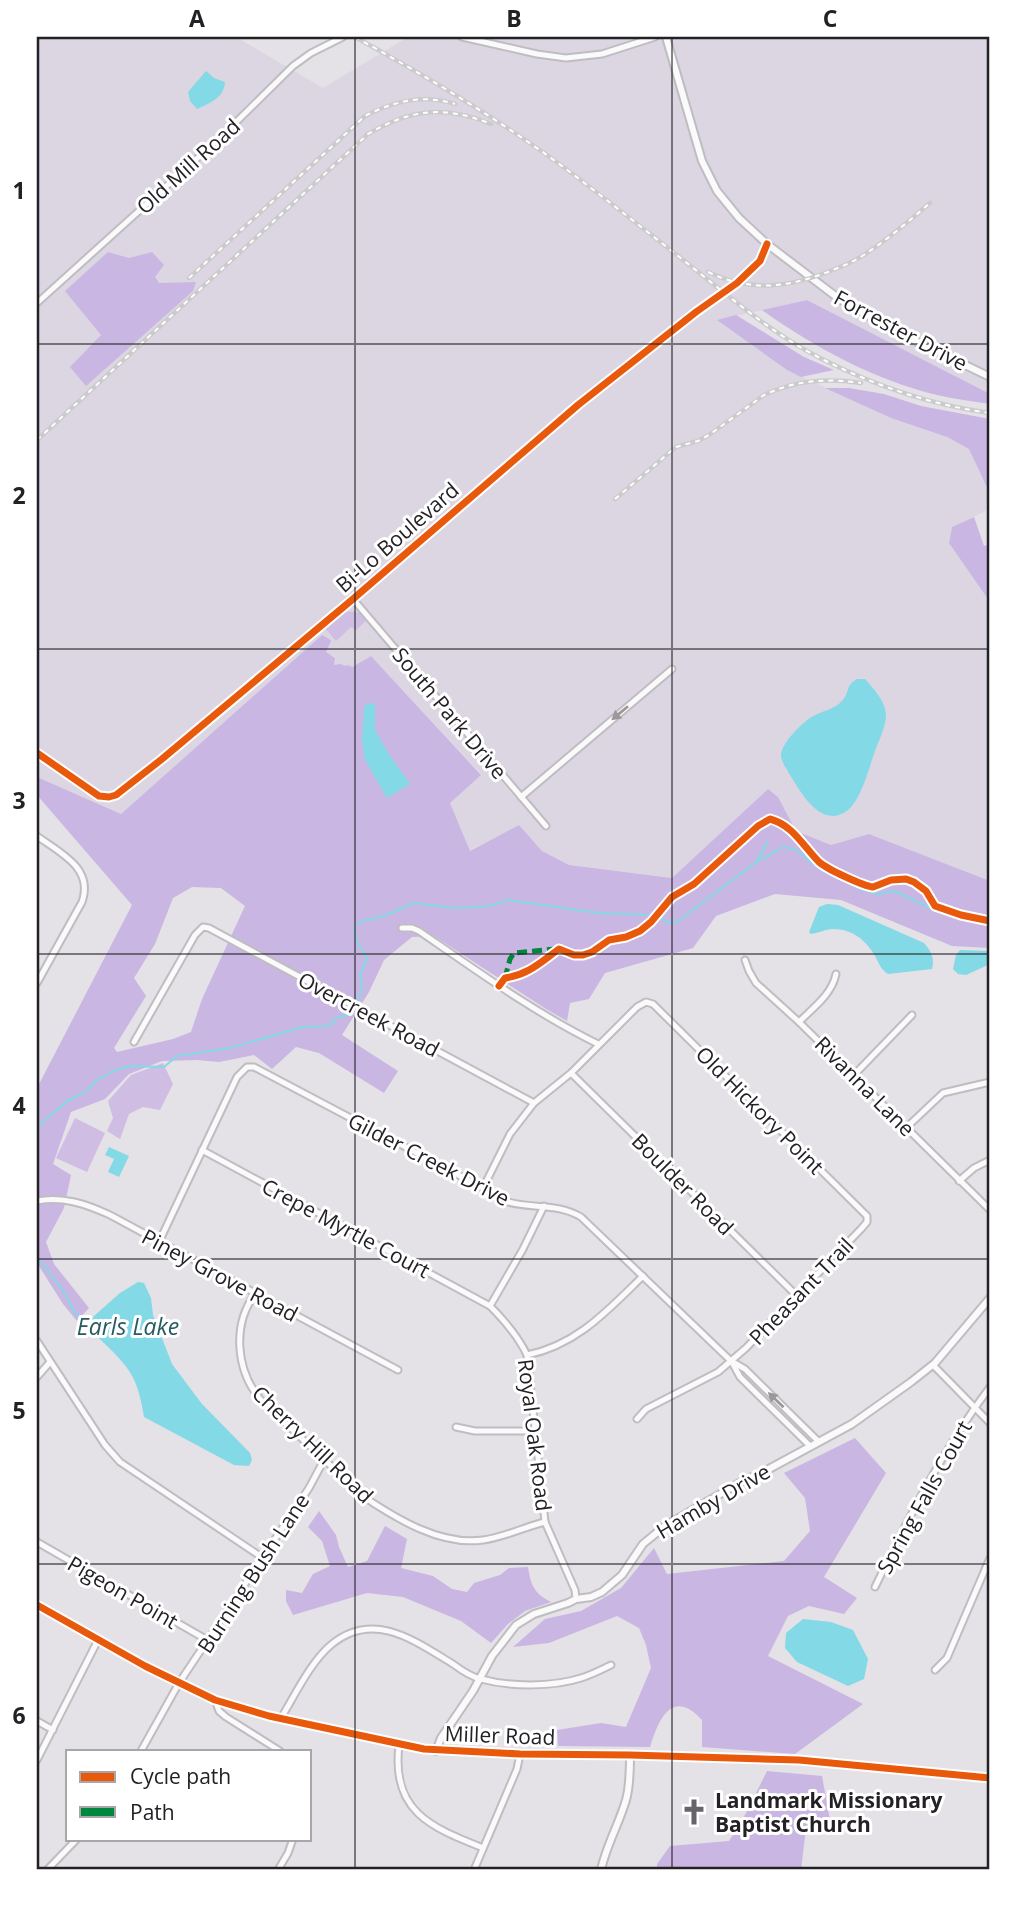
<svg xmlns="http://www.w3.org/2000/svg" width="1027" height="1907" font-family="'Open Sans',sans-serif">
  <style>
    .built { fill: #dcd6e3 }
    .green { fill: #cfbde4 }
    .forest { fill: #cab6e2; fill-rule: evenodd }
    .water { fill: #83d9e5 }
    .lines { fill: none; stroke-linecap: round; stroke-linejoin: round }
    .stream { stroke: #83d9e5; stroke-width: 2 }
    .minor-casing { stroke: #bfbdc1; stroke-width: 9 }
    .tertiary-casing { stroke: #bfbdc1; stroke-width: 10 }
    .minor { stroke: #fbfafb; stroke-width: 5 }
    .tertiary { stroke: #fbfafb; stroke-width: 6 }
    .rail-casing { stroke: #cbcbcd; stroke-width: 4.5 }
    .rail { stroke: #fff; stroke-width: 2; stroke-dasharray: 5; stroke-linecap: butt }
    .quiet { stroke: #00873e; stroke-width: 5; stroke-dasharray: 10 5; stroke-linecap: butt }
    .cycleway-casing { stroke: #fff; stroke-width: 11 }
    .cycleway { stroke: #e8590c; stroke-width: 7 }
    .oneway { fill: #9a989b }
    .grid { fill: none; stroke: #232125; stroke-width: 2; stroke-opacity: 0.55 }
    .labels { text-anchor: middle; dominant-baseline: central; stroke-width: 6; stroke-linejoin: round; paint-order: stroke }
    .street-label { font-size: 21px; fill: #232125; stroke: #fff }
    .poi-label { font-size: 21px; font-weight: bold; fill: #232125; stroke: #fff; text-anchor: start }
    .water-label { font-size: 23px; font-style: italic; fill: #265b61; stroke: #fff }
    .neatline { fill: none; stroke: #232125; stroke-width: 2.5 }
    .grid-label { font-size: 23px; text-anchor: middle; font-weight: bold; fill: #232125 }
  </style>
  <rect width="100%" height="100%" fill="#e4e1e7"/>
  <path class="built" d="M37,37H236L323,88L408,37H990V394L807,300L718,320L787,370L891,418L947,437L969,449L989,492L990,509L952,527L949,542L990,602V881L869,834L831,845L796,831L778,797L768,789L672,878L569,865L542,851L519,825L469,851L450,803L481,774L371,656L353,667L334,665L335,657L326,653L322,635L121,814L37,777Z"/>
  <g class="green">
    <path d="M344,612C353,611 361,611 367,620L356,630L351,627L336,641L325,628Z"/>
    <path d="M163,1063L173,1084L160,1110L143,1107L129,1114L120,1139L107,1131L113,1118L108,1101L131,1075Z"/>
    <path d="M75,1118L105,1133L87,1172L56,1158Z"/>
  </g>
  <g class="forest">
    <path d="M108,252L129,258L152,252L164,265L155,277L159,283L196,282L193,291L86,386L70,367L101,335L65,291Z"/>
    <path d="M807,300L990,394V404C973,401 954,399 937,395C874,380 814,347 762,310Z"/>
    <path d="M736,315L804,357L834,370L801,377L787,370L717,320Z"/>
    <path d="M825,388H849L884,394L921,406L990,419V492H989L969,449L947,437L891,418Z"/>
    <path d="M974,517L984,546L990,544V602L949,543L952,527Z"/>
    <path d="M322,635L329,639L331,641L326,652L335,658L334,665L341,664L345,666L347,665L353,667C359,662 365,660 371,656L481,775L450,803L470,851L519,825L542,851L569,865L672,878L768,789L778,797L796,831L831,845L869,834L990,881V948L952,946L841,900L775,894L716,916L693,948L605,973L589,999L570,1003L567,1021L546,1009L434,936L412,937L384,960L369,992L342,1035L398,1071L384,1093L319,1053L296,1047L272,1069L254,1055L219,1062L197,1060L162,1061L129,1074L105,1099L71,1112L53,1164L71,1175L64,1208L46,1242L54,1264L89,1308L77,1321L63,1304L37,1263V1088L132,905L37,795V777L121,814ZM192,887L221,888L245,906L202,999L191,1032L173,1039L117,1052L114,1048L146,996L134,978L155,944L173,898Z"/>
    <path d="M855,1438L886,1473L824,1577L857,1598L844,1614L809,1606L788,1616L768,1656L863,1704L795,1754L702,1747V1720C698,1716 693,1711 689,1709C665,1696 655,1732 650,1747L558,1746L557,1730L601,1723L626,1727L651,1668L646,1645L639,1628L617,1616L549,1643L513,1647L545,1619L581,1611L621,1588L654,1548L667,1574L784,1561L810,1531L805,1498L784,1473Z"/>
    <path d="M319,1511L336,1535L339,1547L348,1567L367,1561L385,1526L407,1539L401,1568L433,1576L452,1589L467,1592L474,1583L500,1575L509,1568L528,1567C531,1586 534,1593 551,1602L525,1611L508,1624L491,1643L461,1621L403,1597L367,1593L293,1615L286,1601V1590L302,1593L313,1574L330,1566L322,1541L308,1527Z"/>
    <path d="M767,1771L822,1776L830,1820L806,1828L801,1870H657V1864L670,1846L729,1841L746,1813Z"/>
  </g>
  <g class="water">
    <path d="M206,71L214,78L225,82C224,98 210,103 197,109L190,101L188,92Z"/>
    <path d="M857,679H865C873,688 886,702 886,715C886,726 879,740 875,751C869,767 861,803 845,812C820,828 800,791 790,775C787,769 781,762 781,755C781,744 801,724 810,718C820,711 835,710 843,700C850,691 845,686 857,679Z"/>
    <path d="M370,703L375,705V730L390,756L410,784L387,798L365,760L362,741L364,706Z"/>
    <path d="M827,904L838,905L924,943C931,951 935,958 932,969L888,974C881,970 879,963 875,956C866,940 852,929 833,929C826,929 819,933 811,934L809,932L819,907Z"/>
    <path d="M960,950L990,951V964L966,975L958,974L953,969L956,955Z"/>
    <path d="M109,1147L129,1156L119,1177L108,1172L114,1159L105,1155Z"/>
    <path d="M138,1282L144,1283L151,1298L153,1315L172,1364L202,1404L250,1453L252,1460L249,1466L234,1465L144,1417C138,1380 132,1370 105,1344C98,1337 91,1332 85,1324L120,1293Z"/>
    <path d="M803,1619L831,1622L853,1630L868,1659L864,1679L848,1686L797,1662L785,1648L786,1633Z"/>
  </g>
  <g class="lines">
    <g class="stream">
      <path d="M756,863L767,842"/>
      <path d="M662,919L671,923L678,921L755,863L783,847L795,849L820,869L860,889L877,894L894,891L941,913L990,925"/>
      <path d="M358,1000L362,990L360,975L367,958C361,949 353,938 355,926L360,922L387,915L413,903L453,908L490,906L508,900L598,913L648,915"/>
      <path d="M37,1127L67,1101L85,1092L97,1080L113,1071L129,1066L164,1067L177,1056L230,1048L303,1027L329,1026L336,1018L350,1014"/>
      <path d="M37,1257L62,1289L74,1311L85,1324"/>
    </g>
    <g class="minor-casing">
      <g id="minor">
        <path d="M462,37L537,54L566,58L602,54L655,37"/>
        <path d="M37,303L223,135L293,66L311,53L343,37"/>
        <path d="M353,599L546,826"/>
        <path d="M37,753L99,796L109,797L116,795L162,759L353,599L578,405L696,312L737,283L760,261L767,244"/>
        <path d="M521,797L672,669"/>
        <path d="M37,836C60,853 94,868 82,902L37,983"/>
        <path d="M402,928H412L419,931C477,971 535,1013 598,1044"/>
        <path d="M745,960L749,971L756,983L799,1022L990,1210"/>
        <path d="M799,1022C814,1007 832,994 836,974"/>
        <path d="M134,1042L195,935L203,927L209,928L534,1103"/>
        <path d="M571,1073L796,1295"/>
        <path d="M854,1075L912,1015"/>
        <path d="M907,1127L943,1093L990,1082"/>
        <path d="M202,1150L490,1306C505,1321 518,1336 527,1355L545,1522L575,1590L576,1599"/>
        <path d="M959,1181L974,1168L990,1160"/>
        <path d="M483,1188L510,1134L534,1103L571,1073L637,1007L646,1002L653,1004L867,1216V1222L861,1229L746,1348L718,1372L646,1409L637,1419"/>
        <path d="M37,1201C63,1196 86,1204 110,1215L398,1370"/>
        <path d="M159,1242L237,1077L247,1067H254L483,1188C491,1194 498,1200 508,1202C533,1209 558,1203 581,1217L731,1361L745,1369L819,1442"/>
        <path d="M255,1294C232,1325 236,1370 260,1399L364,1497C397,1519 441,1546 483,1540C505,1537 524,1527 545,1522"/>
        <path d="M490,1306L523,1249L544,1206"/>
        <path d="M37,1341L105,1445L120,1462L263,1558"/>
        <path d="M527,1355C577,1345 608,1310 643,1276"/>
        <path d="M733,1364L740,1377L810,1446"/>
        <path d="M933,1365L990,1423"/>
        <path d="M37,1377L50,1362"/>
        <path d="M456,1427L475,1431H534"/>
        <path d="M37,1542L209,1641"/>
        <path d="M875,1587C909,1517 943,1449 990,1387"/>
        <path d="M935,1670L947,1658L990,1558"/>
        <path d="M215,1700L219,1711L226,1717L280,1751"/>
        <path d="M281,1718C295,1695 311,1661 332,1644C374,1610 415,1641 453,1664C461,1670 471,1677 481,1679C510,1687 553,1687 581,1678C591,1675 601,1670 611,1665"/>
        <path d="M37,1721L53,1730"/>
        <path d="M399,1745C391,1811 430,1827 483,1848"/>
        <path d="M141,1751L179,1683L309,1488L324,1460"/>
        <path d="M37,1760L98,1640"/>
        <path d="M47,1870L77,1839"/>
        <path d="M278,1870L288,1853L293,1839"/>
        <path d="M474,1870L517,1769L520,1754"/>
      </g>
    </g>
    <g class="tertiary-casing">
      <g id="tertiary">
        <path d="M666,37L702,161L717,191L739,218L767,244L838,298L891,329L990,377"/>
        <path d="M37,1605L145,1666L215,1700L269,1716L424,1749L520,1754L630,1755L799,1760L990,1778"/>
        <path d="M436,1751L441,1738L473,1691L492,1656L516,1625L534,1614L568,1603L576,1599L591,1597L602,1592L622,1575L643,1544L665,1526L741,1482L767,1470L852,1424L911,1382L935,1363L990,1298"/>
        <path d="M601,1870C606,1846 619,1824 626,1800C630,1786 630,1770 630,1755"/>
      </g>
    </g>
    <use href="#minor" class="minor"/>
    <use href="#tertiary" class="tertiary"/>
    <g class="rail-casing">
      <g id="rail">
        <path d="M355,37C429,78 502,121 570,172C616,207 662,243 707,279C743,308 779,337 820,358C873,385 931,405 990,413"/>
        <path d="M708,272C750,292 786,288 828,272C843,266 858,260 871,250C892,236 911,219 930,203"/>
        <path d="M189,278L365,116C394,101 423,94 455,104"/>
        <path d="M37,440L368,134C411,109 444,105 491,124"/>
        <path d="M615,499L676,447L698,441L709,435L764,395C796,380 827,378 861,383"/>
      </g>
    </g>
    <use href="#rail" class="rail"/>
    <path class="quiet" d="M505,978L510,959L514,953L555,949"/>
    <g class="cycleway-casing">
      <g id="cycleway">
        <path d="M37,753L99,796L109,797L116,795L162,759L353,599L578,405L696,312L737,283L760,261L767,244"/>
        <path d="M499,986L505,978C528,975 541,962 559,949L574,955H583L592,952L609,940L626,937L640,931L651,922L672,897L694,884L758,826L770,819C793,825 803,846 819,862C827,869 863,886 873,887L891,880L906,879L914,882L926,891L935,906L961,915L990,921"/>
        <path d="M37,1605L145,1666L215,1700L269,1716L424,1749L520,1754L630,1755L799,1760L990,1778"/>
      </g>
    </g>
    <use href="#cycleway" class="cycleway"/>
  </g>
  <defs><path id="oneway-solid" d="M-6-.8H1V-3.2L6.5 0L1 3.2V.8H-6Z" transform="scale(1.75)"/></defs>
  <g class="oneway">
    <use href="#oneway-solid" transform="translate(620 713) rotate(140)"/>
    <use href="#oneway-solid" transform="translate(776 1400) rotate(-136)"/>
  </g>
  <path class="grid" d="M355,37V1870M672,37V1870M37,344H990M37,649H990M37,954H990M37,1259H990M37,1564H990"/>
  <defs>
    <g id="church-bare" transform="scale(2.1)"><path d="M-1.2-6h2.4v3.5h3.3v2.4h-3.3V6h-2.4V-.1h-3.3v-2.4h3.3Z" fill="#676469" stroke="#fff" stroke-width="2.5" paint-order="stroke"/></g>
  </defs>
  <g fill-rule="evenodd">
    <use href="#church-bare" x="694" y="1812"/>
  </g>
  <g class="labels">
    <g class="street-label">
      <text transform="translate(188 166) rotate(-42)">Old Mill Road</text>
      <text transform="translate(901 330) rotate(28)">Forrester Drive</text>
      <text transform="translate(397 537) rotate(-41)">Bi-Lo Boulevard</text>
      <text transform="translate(450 713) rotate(50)">South Park Drive</text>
      <text transform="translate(369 1014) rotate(28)">Overcreek Road</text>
      <text transform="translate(865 1086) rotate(45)">Rivanna Lane</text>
      <text transform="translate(760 1110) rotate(45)">Old Hickory Point</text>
      <text transform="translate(429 1159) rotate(27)">Gilder Creek Drive</text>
      <text transform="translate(683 1184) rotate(45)">Boulder Road</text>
      <text transform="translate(346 1228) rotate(28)">Crepe Myrtle Court</text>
      <text transform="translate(220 1275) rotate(28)">Piney Grove Road</text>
      <text transform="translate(801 1291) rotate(-46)">Pheasant Trail</text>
      <text transform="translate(535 1435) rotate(83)">Royal Oak Road</text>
      <text transform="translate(313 1444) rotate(44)">Cherry Hill Road</text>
      <text transform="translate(924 1497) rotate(-61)">Spring Falls Court</text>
      <text transform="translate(713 1501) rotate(-30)">Hamby Drive</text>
      <text transform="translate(253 1573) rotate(-57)">Burning Bush Lane</text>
      <text transform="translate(123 1592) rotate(30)">Pigeon Point</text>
      <text transform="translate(500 1735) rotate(2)">Miller Road</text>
    </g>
    <g class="poi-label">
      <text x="715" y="1800">Landmark Missionary<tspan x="715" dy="24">Baptist Church</tspan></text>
    </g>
    <g class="water-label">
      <text x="128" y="1326">Earls Lake</text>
    </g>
  </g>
  <rect width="1027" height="1907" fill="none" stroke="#ffffff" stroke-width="77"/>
  <rect x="66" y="1750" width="245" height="91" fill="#ffffff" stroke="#a7a6a8" stroke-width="2"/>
  <rect x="80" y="1772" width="35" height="10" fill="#e8590c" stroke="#a7a6a8" stroke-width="2"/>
  <text x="130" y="1784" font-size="21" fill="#232125">Cycle path</text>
  <rect x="80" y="1807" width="35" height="10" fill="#00873e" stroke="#a7a6a8" stroke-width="2"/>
  <text x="130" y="1820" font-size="21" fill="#232125">Path</text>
  <rect x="38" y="38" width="950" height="1830" class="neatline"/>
  <g class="grid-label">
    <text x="197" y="27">A</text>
    <text x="514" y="27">B</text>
    <text x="830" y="27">C</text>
    <text x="19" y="199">1</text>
    <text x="19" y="504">2</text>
    <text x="19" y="809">3</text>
    <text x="19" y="1114">4</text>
    <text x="19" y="1419">5</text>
    <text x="19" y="1724">6</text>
  </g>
</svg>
